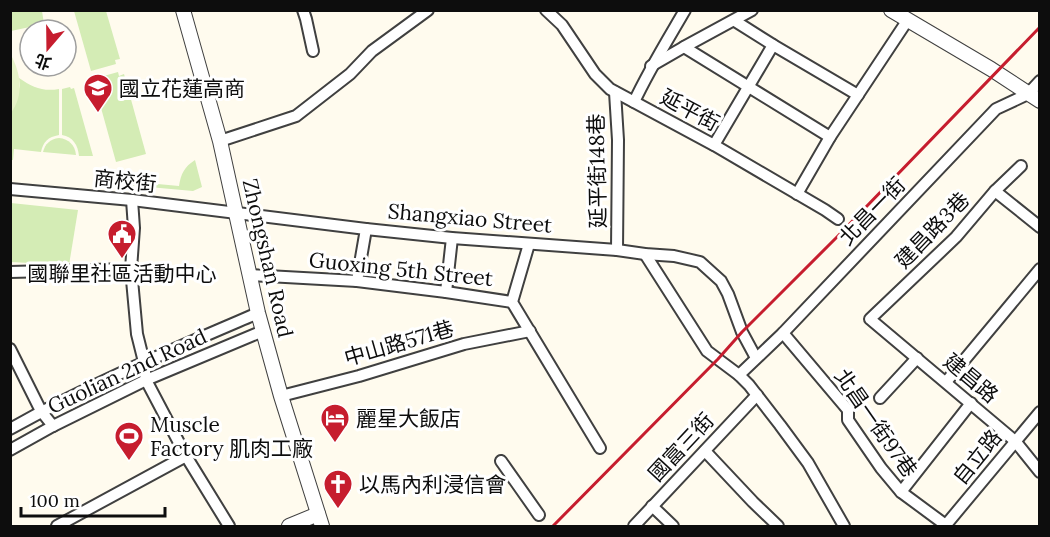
<svg xmlns="http://www.w3.org/2000/svg" width="1050" height="537" font-family="Lora,'Noto Sans TC',serif">
  <style>
    .green { fill: #d4ecb5 }
    .pitch { fill: #e6f3c7 }
    .lines { fill: none; stroke-linecap: round; stroke-linejoin: round }
    .minor-casing { stroke: #404040; stroke-width: 14 }
    .tertiary-casing { stroke: #404040; stroke-width: 16 }
    .minor { stroke: #fff; stroke-width: 10 }
    .tertiary { stroke: #fff; stroke-width: 14 }
    .rail { stroke: #c61d2e; stroke-width: 3 }
    .labels { text-anchor: middle; dominant-baseline: central; stroke-width: 6; stroke-linejoin: round; paint-order: stroke }
    .poi-label { font-size: 21px; fill: #0d0d0d; stroke: #fff; text-anchor: start }
    .street-label { font-size: 21px; fill: #0d0d0d; stroke: #fff }
  </style>
  <rect width="100%" height="100%" fill="#fffbee"/>
  <g class="green">
    <path d="M11,10L42,11L44,24L11,31Z"/>
    <path d="M74,11H106L120,59L115,60L116,64L91,71Z"/>
    <path d="M118,72L119,76L124,74L146,154L116,162L93,79Z"/>
    <path d="M19,78C32,87 43,92 59,89V135C48,137 43,142 41,152L14,149L13,160H11V113L20,86Z"/>
    <path d="M70,87L71,89L74,88L93,156H79C78,145 73,137 62,135V89Z"/>
    <path d="M59,138C69,139 75,145 76,155L43,152C45,144 50,139 59,138Z"/>
    <path d="M195,160L202,187L193,191L105,183L104,179L179,186C181,174 184,167 195,160Z"/>
    <path d="M11,203L78,210L69,265L11,262Z"/>
  </g>
  <path class="pitch" d="M11,55C21,74 24,95 11,113Z"/>
  <g class="lines">
    <g class="minor-casing">
      <g id="minor">
        <path d="M303,10L306,19L313,51"/>
        <path d="M546,10L562,25L595,74L610,89L714,145L825,210L838,219"/>
        <path d="M735,21L773,45L858,95"/>
        <path d="M684,47L830,137"/>
        <path d="M651,66L684,47L752,10"/>
        <path d="M615,92L618,140L617,250"/>
        <path d="M634,102C649,70 667,41 685,10"/>
        <path d="M220,141L296,116L350,74L372,51L428,10"/>
        <path d="M714,145L773,45"/>
        <path d="M1021,166L995,191L956,237L870,319L1015,441L1040,472"/>
        <path d="M10,189L132,200L366,229L452,238L617,250L645,254L674,256L700,262L721,281L728,294L742,332L756,358"/>
        <path d="M995,191L1040,227"/>
        <path d="M797,194L830,137L907,21"/>
        <path d="M132,200L134,228L131,269L137,334L144,362L146,380L186,456L229,526"/>
        <path d="M529,244L512,302L600,448"/>
        <path d="M645,254L707,351L739,375L749,385L780,425L808,463L844,526"/>
        <path d="M10,272L131,269"/>
        <path d="M250,275L357,281L446,292L512,302"/>
        <path d="M357,281L366,229"/>
        <path d="M446,292L452,238"/>
        <path d="M783,333L848,410V420L881,468L901,492L947,526"/>
        <path d="M10,349L41,411L53,426"/>
        <path d="M739,375L783,333L996,109L1028,94L1040,81"/>
        <path d="M946,382L1040,269"/>
        <path d="M281,396L359,376L464,344L530,331"/>
        <path d="M880,398L917,358"/>
        <path d="M10,429C90,384 174,349 258,313"/>
        <path d="M10,450L53,426L146,380L263,331"/>
        <path d="M705,451L753,502L778,526"/>
        <path d="M501,461L539,515"/>
        <path d="M901,492L971,403"/>
        <path d="M652,506L673,526"/>
        <path d="M57,526L186,456"/>
        <path d="M634,526L757,395"/>
        <path d="M945,526L1040,412"/>
      </g>
    </g>
    <g class="tertiary-casing">
      <g id="tertiary">
        <path d="M183,10L220,141L258,313L281,396L322,526"/>
        <path d="M891,10L991,69L1040,101"/>
        <path d="M289,526L318,514"/>
      </g>
    </g>
    <use href="#minor" class="minor"/>
    <use href="#tertiary" class="tertiary"/>
    <path class="rail" d="M553,526L718,359L742,332L836,238L1040,27"/>
  </g>
  <defs>
    <g id="school-pin" transform="scale(1.5)"><path d="M0 17L-7.5 6A9.5 9.5 0 1 1 7.5 6Z" fill="#c61d2e" stroke="#fff"/><path d="M0-5L7-2L0 1L-7-2ZM-4 1L0 2.5L4 1V4Q0 6-4 4Z" fill="#fff"/></g>
    <g id="civic-pin" transform="scale(1.5)"><path d="M0 17L-7.5 6A9.5 9.5 0 1 1 7.5 6Z" fill="#c61d2e" stroke="#fff"/><path d="M-.6-6.5H3V-4.5H.6V-3L4-1V1h2V6H-6V1h2V-1L-.6-3ZM-1.2 2.5V6h2.4V2.5Z" fill="#fff"/></g>
    <g id="hotel-pin" transform="scale(1.5)"><path d="M0 17L-7.5 6A9.5 9.5 0 1 1 7.5 6Z" fill="#c61d2e" stroke="#fff"/><path d="M-6-4.5h1.5V1H6V5H4.5V3h-9V5H-6ZM-4 0a1.8 1.8 0 1 1 3.6 0ZM.5 0V-2.5h3Q6-2.5 6 0Z" fill="#fff"/></g>
    <g id="stadium-pin" transform="scale(1.5)"><path d="M0 17L-7.5 6A9.5 9.5 0 1 1 7.5 6Z" fill="#c61d2e" stroke="#fff"/><path d="M0-5a6.5 5 0 1 0 0 10a6.5 5 0 1 0 0-10ZM-3.5-1.8h7v3.6h-7Z" fill="#fff"/></g>
    <g id="church-pin" transform="scale(1.5)"><path d="M0 17L-7.5 6A9.5 9.5 0 1 1 7.5 6Z" fill="#c61d2e" stroke="#fff"/><path d="M-1.2-6h2.4v3.5h3.3v2.4h-3.3V6h-2.4V-.1h-3.3v-2.4h3.3Z" fill="#fff"/></g>
  </defs>
  <g fill-rule="evenodd">
    <use href="#school-pin" x="98" y="88"/>
    <use href="#civic-pin" x="122" y="234"/>
    <use href="#hotel-pin" x="335" y="418"/>
    <use href="#stadium-pin" x="129" y="436"/>
    <use href="#church-pin" x="338" y="484"/>
  </g>
  <g class="labels">
    <g class="poi-label">
      <text x="119" y="88">國立花蓮高商</text>
      <text x="122" y="273" text-anchor="middle">國聯里社區活動中心</text>
      <text x="356" y="418">麗星大飯店</text>
      <text x="150" y="424">Muscle<tspan x="150" dy="24">Factory 肌肉工廠</tspan></text>
      <text x="359" y="484">以馬內利浸信會</text>
    </g>
    <g class="street-label">
      <text transform="translate(690 110) rotate(28)">延平街</text>
      <text transform="translate(597 171) rotate(-91)">延平街148巷</text>
      <text transform="translate(125 181) rotate(6)">商校街</text>
      <text transform="translate(872 211) rotate(-46)">北昌一街</text>
      <text transform="translate(470 218) rotate(5)">Shangxiao Street</text>
      <text transform="translate(932 230) rotate(-46)">建昌路3巷</text>
      <text transform="translate(268 258) rotate(77)">Zhongshan Road</text>
      <text transform="translate(401 269) rotate(6)">Guoxing 5th Street</text>
      <text transform="translate(399 343) rotate(-16)">中山路571巷</text>
      <text transform="translate(127 371) rotate(-25)">Guolian 2nd Road</text>
      <text transform="translate(971 378) rotate(40)">建昌路</text>
      <text transform="translate(876 423) rotate(55)">北昌一街97巷</text>
      <text transform="translate(681 447) rotate(-47)">國富三街</text>
      <text transform="translate(977 457) rotate(-51)">自立路</text>
    </g>
  </g>
  <rect width="1050" height="537" fill="none" stroke="#0d0d0d" stroke-width="24"/>
  <g transform="translate(48 48) rotate(200)"><circle r="28" fill="#ffffff" stroke="#9e9e9e" stroke-width="1.5"/>
  <path d="M0-4.5L10 22L0 15L-10 22Z" fill="#c61d2e"/>
  <text y="-9" font-size="16" font-weight="bold" text-anchor="middle" fill="#0d0d0d">北</text>
  </g>
  <path d="M21 507v9h144v-9" fill="none" stroke="#0d0d0d" stroke-width="3"/>
  <text x="30" y="507" font-size="18" fill="#0d0d0d" stroke="#ffffff" stroke-width="4.5" paint-order="stroke">100 m</text>
</svg>
